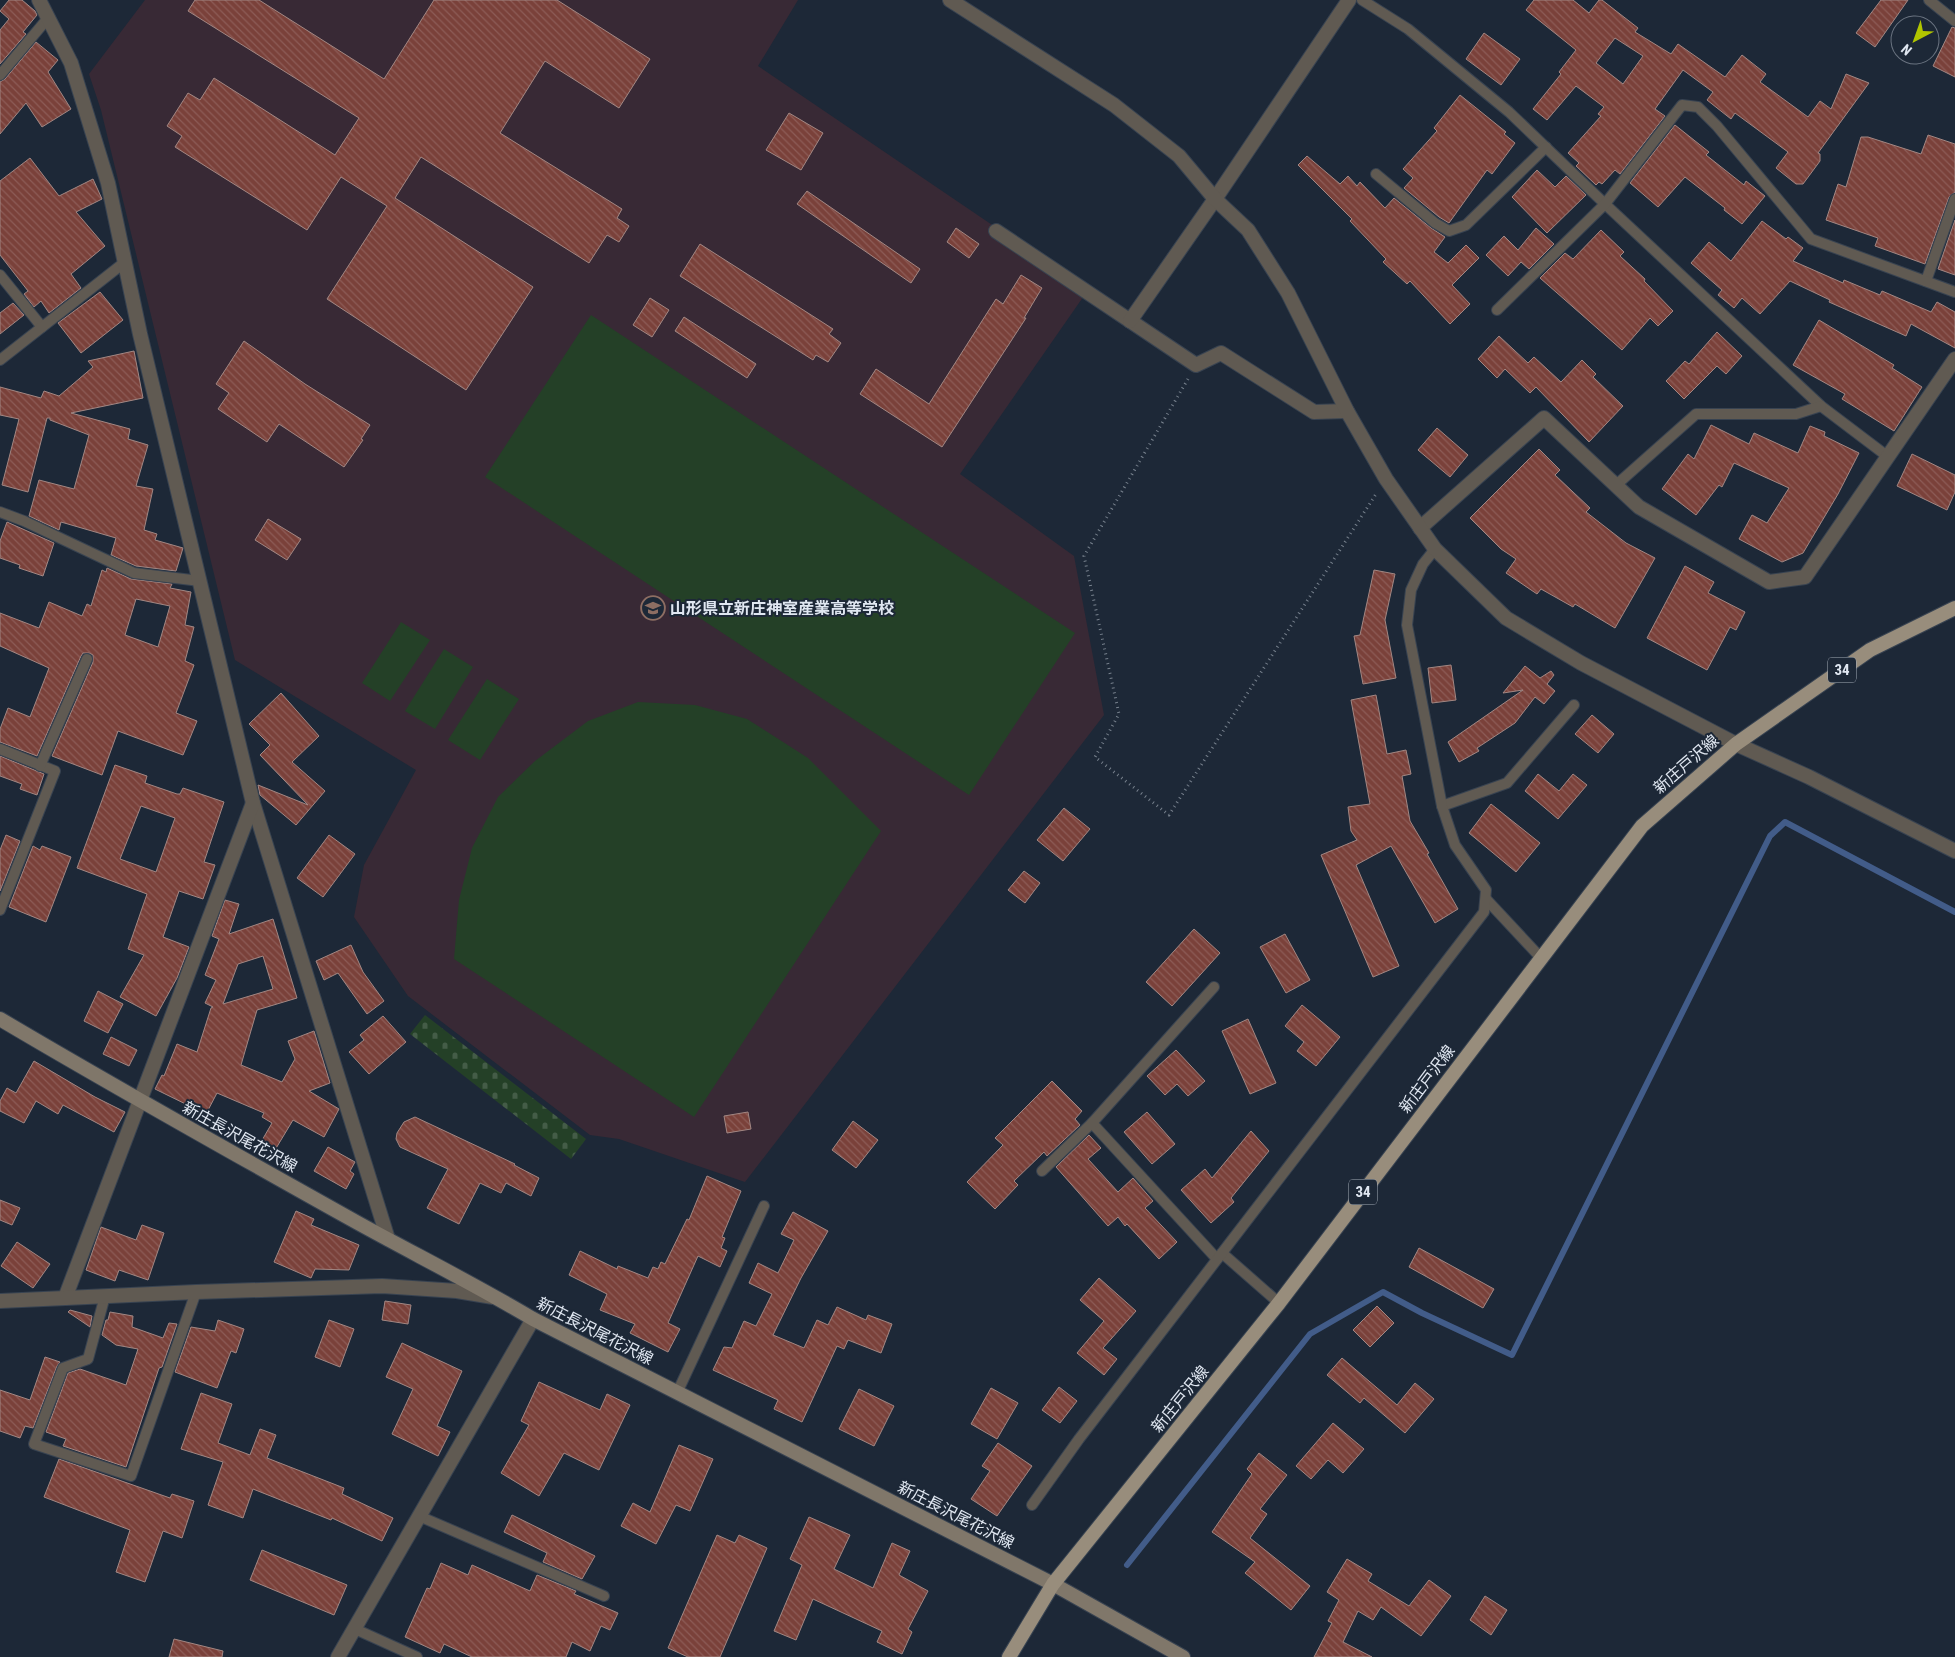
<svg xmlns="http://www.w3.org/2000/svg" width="1955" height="1657" font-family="'Roboto Condensed','Noto Sans JP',sans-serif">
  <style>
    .education { fill: #382935 }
    .grass { fill: #244027 }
    .cemetery { fill: url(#cemetery-stones) }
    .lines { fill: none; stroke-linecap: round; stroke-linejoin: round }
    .stream { stroke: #425c89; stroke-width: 6 }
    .building { fill: url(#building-back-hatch); stroke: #a28783; fill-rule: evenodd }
    .service-casing { stroke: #384351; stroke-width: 12 }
    .minor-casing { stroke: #384351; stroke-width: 16 }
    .tertiary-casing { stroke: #384351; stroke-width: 16 }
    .secondary-casing { stroke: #384351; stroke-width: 16 }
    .primary-casing { stroke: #384351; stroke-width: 16 }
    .path { stroke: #77818d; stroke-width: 3; stroke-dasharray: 1 4; stroke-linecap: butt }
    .service { stroke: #605a52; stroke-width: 10 }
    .minor { stroke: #605a52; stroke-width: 14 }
    .tertiary { stroke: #605a52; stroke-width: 14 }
    .secondary { stroke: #80776a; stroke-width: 14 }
    .primary { stroke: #988d7c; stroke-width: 14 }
    .labels { text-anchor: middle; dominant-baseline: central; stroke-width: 4; stroke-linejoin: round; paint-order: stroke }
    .shield { fill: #1d2837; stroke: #a6aeb9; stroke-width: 1 }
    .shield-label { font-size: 15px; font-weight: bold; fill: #e0e7f1 }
    .poi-label { font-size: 16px; font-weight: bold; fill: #e0e7f1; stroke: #1d2837; text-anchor: start }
    .street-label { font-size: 16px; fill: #e0e7f1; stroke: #1d2837 }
  </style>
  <defs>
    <pattern id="cemetery-stones" width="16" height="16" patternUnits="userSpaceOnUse" patternTransform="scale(1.25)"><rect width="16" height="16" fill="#244027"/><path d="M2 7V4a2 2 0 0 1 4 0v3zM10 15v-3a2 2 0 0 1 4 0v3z" fill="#445c47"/></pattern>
    <pattern id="building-back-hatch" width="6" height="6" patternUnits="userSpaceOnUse" patternTransform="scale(1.25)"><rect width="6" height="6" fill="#7a413a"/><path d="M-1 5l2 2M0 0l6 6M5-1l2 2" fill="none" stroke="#8d5c57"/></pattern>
  </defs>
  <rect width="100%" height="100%" fill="#1d2837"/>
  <path class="education" d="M145,0H798L758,66L1088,290L960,474L1074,556L1104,715L745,1182L619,1139L590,1135L408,996L354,917L364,865L416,770L235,660L101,110L89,74Z"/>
  <g class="grass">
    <path d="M591,315L1075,633L969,795L485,477Z"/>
    <path d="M401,622L430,640L390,701L362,683Z"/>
    <path d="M444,649L473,667L435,729L405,711Z"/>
    <path d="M487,679L519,699L480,760L448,740Z"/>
    <path d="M638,702L695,705L747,719L808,758L881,831L694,1117L454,959L459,900L472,848L498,797L535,761L588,721Z"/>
  </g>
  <path class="cemetery" d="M425,1015L586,1139L571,1159L410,1034Z"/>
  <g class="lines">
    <path class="stream" d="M1127,1565L1310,1334L1383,1292L1422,1313L1512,1355L1770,836L1785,822L1955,912"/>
  </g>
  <g class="building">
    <path d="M9,0H22L35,11L37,15L23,32L26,34L0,64V30L9,19L0,11Z"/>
    <path d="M195,0H259L384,79L434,0H557L650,59L619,108L545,61L500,133L622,209L617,218L629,226L619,242L607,235L589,263L421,157L395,198L533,287L466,390L327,299L387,206L341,177L307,230L175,147L182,136L167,126L188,93L200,100L214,78L335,155L359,118L188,11Z"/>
    <path d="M1534,0H1573L1589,13L1599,0H1602L1638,28L1635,32L1671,54L1678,44L1725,77L1742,55L1766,74L1760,82L1808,117L1820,101L1831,109L1846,74L1869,83L1818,153L1820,154V161L1803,184H1796L1776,168L1788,152L1735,113L1731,119L1707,100L1713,92L1683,70L1655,109L1665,116L1620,174L1615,170L1602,184L1599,182L1596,185L1576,166L1579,163L1568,153L1601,116L1598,114L1604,107L1576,86L1547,120L1533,109L1561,74L1559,72L1576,50L1526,10ZM1615,38L1643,56L1623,84L1596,63Z"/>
    <path d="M1881,0H1908L1875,47L1856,33Z"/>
    <path d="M1952,27L1955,28V77L1933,66Z"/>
    <path d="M1484,33L1520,59L1501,85L1466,59Z"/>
    <path d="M36,42L58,60L48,72L71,109L42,127L26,103L0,134V82L5,79Z"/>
    <path d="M1460,95L1506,132L1504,134L1515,143L1492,174L1487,170L1449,223L1439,217L1404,188L1413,178L1403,169L1437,131L1434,128Z"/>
    <path d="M789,113L823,133L801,170L766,150Z"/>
    <path d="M1675,125L1709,152L1706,155L1744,185L1746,181L1765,196L1742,224L1724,210L1725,208L1685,177L1658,207L1630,183Z"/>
    <path d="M1928,135L1955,144V192L1949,197L1925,264L1875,246L1878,238L1826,220L1838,184L1846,187L1861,137H1868L1921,154Z"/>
    <path d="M1307,156L1340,184L1348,176L1357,186L1360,182L1385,208L1394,198L1431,228L1445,237L1434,252L1448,263L1466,245L1479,258L1452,285L1470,304L1450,324L1410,281L1407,284L1383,262L1386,259L1350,221L1352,219L1298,165Z"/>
    <path d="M30,158L59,196L93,179L102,199L76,212L105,246L71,274L81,288L49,313L41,301L34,307L24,294L28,291L0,255V181Z"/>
    <path d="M1537,170L1555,187L1566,176L1586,195L1547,233L1512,197Z"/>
    <path d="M807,191L920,269L911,283L797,204Z"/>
    <path d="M1955,220V275L1938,269Z"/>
    <path d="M1762,221L1786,239L1788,237L1803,248L1793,261L1843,283L1844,280L1880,295L1882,291L1931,312L1937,302L1955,312V348L1911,324L1906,336L1829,302L1830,300L1790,281L1760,314L1742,298L1734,308L1718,295L1722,290L1691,263L1709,242L1731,261Z"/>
    <path d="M956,228L979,244L969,258L947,242Z"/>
    <path d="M1536,228L1554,244L1529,269L1521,262L1508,276L1486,255L1504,236L1518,250Z"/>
    <path d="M1601,230L1624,252L1620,256L1645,279L1644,281L1673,311L1658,326L1650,318L1622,350L1540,278L1565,253L1573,259Z"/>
    <path d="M700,244L833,329L829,334L841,343L828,362L816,355L813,360L680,276Z"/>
    <path d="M1021,275L1042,288L1024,318H1026L942,447L860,394L876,369L929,404L996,299L1003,304Z"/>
    <path d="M100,292L123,320L81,353L58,323Z"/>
    <path d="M650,298L669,310L652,337L633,325Z"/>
    <path d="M13,303L24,315L0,334V313Z"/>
    <path d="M684,317L756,364L747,378L675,331Z"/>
    <path d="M1819,320L1894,365L1892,368L1922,387L1894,431L1842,399L1845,394L1793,365Z"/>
    <path d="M1717,332L1742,356L1726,374L1717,366L1684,399L1666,381L1685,361L1689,364Z"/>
    <path d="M1499,336L1528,363L1534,357L1561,382L1582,360L1596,374L1593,377L1623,406L1589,442L1536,387L1530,393L1505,369L1497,378L1478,359Z"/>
    <path d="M244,341L305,384L370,425L361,439L363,440L344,467L279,424L267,442L218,409L229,393L216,384Z"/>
    <path d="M134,351L143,398L71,413L130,429L128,439L148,445L136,486L153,489L144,530L157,534L155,540L183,548L176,571L136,566L111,555L116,538L61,522L59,530L29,516L39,480L74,489L89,435L50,420V418H47L28,492L2,485L19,419L0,415V387L41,398L44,391L59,396L93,367L88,361Z"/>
    <path d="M1711,425L1749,444L1754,433L1798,453L1810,426L1825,432L1824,436L1859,453L1838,494L1803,553L1782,562L1739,539L1752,515L1767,523L1789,488L1734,463L1722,487L1719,485L1696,515L1662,489L1688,454L1694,459Z"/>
    <path d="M1437,428L1468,455L1450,477L1418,450Z"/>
    <path d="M1539,449L1560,470L1555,475L1590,508L1586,512L1626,543L1655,558L1615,628L1575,604L1573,607L1541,589L1537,594L1506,573L1516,559L1501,549L1470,518Z"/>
    <path d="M1912,454L1955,475V492L1947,510L1897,486Z"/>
    <path d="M268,519L301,539L287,560L255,540Z"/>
    <path d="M7,522L54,543L43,576L19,568L20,565L0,558V541Z"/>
    <path d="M1685,566L1714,582L1708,593L1745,612L1736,630L1730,627L1707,670L1647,638Z"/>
    <path d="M107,568L131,579L172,584L170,588L191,592L185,625L194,627L185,661L194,665L176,713L197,721L183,755L118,731L102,775L52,756L93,662V655L89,653H83L81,656L37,756L0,742V729L8,708L30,717L49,668L0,646V613L39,628L49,602L82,616L87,604L91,606L102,570L106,572ZM136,599L170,606L158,647L125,635Z"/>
    <path d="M1374,570L1395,574L1385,620L1396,678L1363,684L1354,636L1360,635Z"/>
    <path d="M1451,665L1456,700L1432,703L1428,668Z"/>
    <path d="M1525,666L1540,678L1551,671L1554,675L1547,684L1555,691L1544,704L1535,697L1515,723L1477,748L1479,751L1459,762L1448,742L1523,690L1503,693Z"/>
    <path d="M281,693L319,736L292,762L325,791L296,825L260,795L258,785L308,805L260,755L270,745L249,724Z"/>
    <path d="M1376,695L1387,754L1406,750L1411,774L1402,776L1410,821L1429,853L1427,854L1458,909L1435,923L1391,846L1356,865L1399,966L1373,977L1321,855L1357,840L1351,831L1348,807L1370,804L1351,700Z"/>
    <path d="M1592,715L1614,734L1598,753L1575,734Z"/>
    <path d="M0,756L44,774L37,795L20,789L22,784L0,776Z"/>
    <path d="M115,765L147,776L145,783L177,794H180L183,788L224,802L204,862L215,865L203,899L179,891L163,937L189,947L177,978L156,1016L120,997L144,955L128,949L147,894L77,868ZM141,806L175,818L156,872L120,859Z"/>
    <path d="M1538,774L1559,791L1573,774L1587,785L1558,819L1525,791Z"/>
    <path d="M1491,804L1540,843L1516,872L1469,833Z"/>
    <path d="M1064,808L1090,829L1063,861L1037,840Z"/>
    <path d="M6,835L20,841L0,891V850Z"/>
    <path d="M329,835L355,854L323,897L297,878Z"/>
    <path d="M33,846L40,850L42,846L71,857L46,922L9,907Z"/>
    <path d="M1024,871L1040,883L1025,903L1008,890Z"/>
    <path d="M225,900L239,904L229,934L273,919L297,998L257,1010L241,1065L282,1082L295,1059L288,1041L314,1031L330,1083L309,1091L339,1109L324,1137L293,1120L275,1150L261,1142L272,1123L262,1117L264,1113L217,1093L206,1114L155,1089L162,1075L164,1076L177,1044L197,1052L211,1008L213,1007L205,1003L216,980L205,975L219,939L212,936ZM263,956L273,989L223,1004L238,964Z"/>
    <path d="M1194,929L1220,953L1172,1006L1146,982Z"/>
    <path d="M1285,934L1310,980L1286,993L1260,947Z"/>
    <path d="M351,945L363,972L384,1001L367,1014L338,973L324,980L316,961Z"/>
    <path d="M98,991L123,1004L108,1033L84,1021Z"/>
    <path d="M1302,1005L1340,1037L1316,1066L1297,1051L1304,1042L1285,1026Z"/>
    <path d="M383,1016L406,1042L369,1074L349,1052L364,1040L360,1035Z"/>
    <path d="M1248,1019L1276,1083L1250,1094L1222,1031Z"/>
    <path d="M111,1037L137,1050L129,1066L103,1054Z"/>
    <path d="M1176,1050L1205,1081L1188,1096L1177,1084L1165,1095L1147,1076Z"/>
    <path d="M34,1061L95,1097L125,1112L114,1132L63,1105L58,1114L36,1101L24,1123L0,1111V1101L7,1088L16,1093Z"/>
    <path d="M1052,1081L1082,1111L1075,1119L1080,1125L1047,1156L1044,1152L1014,1181L1018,1185L995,1209L967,1182L1003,1145L995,1138Z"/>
    <path d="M748,1112L751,1129L727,1133L724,1116Z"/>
    <path d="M1147,1112L1175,1144L1152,1164L1124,1132Z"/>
    <path d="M415,1117L515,1164L514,1165L539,1178L531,1196L506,1183L501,1193L480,1183L459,1224L427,1208L448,1169L400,1147L396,1139L397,1133L404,1122Z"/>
    <path d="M853,1121L878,1140L856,1168L832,1150Z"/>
    <path d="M1251,1131L1269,1151L1231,1198L1234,1202L1211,1223L1181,1190L1205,1169L1212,1178Z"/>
    <path d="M1089,1135L1101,1148L1088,1159L1118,1192L1133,1178L1153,1201L1145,1208L1177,1242L1159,1259L1127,1224L1125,1226L1118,1217L1108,1226L1056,1167Z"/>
    <path d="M328,1147L355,1162L350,1171L354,1174L346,1189L314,1171Z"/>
    <path d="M707,1176L741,1191L722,1237L725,1238L721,1248L727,1251L720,1267L698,1256L668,1323L680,1329L668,1352L630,1333L635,1324L600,1310L607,1294L569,1275L580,1251L617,1269L618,1266L648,1278L653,1267L658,1269L661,1262L665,1264L687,1219L689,1220Z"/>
    <path d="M0,1200L20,1208L12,1225L0,1220Z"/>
    <path d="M296,1211L314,1219L311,1225L359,1245L349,1270L315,1269L311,1278L274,1262Z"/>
    <path d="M793,1212L828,1231L801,1278L773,1335L804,1348L817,1320L828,1325L837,1307L866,1320L868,1315L892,1324L881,1353L848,1340L844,1349L837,1346L802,1422L774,1409L778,1400L713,1370L724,1347L732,1348L744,1321L756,1326L772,1294L749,1283L758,1263L778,1273L794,1240L781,1234Z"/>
    <path d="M142,1225L164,1233L148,1280L119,1270L115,1281L86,1270L101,1227L136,1240Z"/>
    <path d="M17,1242L50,1264L33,1288L1,1266Z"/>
    <path d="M1419,1248L1494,1289L1483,1308L1409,1267Z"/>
    <path d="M1099,1278L1136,1311L1103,1348L1117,1359L1104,1375L1077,1353L1104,1321L1080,1300Z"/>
    <path d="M385,1301L411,1305L408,1324L382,1320Z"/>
    <path d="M1377,1306L1394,1323L1370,1347L1353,1330Z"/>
    <path d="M70,1310L92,1316L90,1327L68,1312Z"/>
    <path d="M110,1312L133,1316L132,1327L163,1338L169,1323L177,1324L162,1367L159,1368L126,1467L63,1446L66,1439L46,1432L68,1373L80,1369L126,1385L138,1349L116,1345L102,1335L106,1320H108Z"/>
    <path d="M218,1320L244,1329L236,1353L231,1351L217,1388L175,1372L191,1327L215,1331Z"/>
    <path d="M329,1320L354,1329L340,1367L315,1357Z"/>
    <path d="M402,1343L462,1371L437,1426L450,1432L438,1456L392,1434L413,1389L386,1377Z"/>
    <path d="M45,1357L60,1362L57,1366L33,1428L25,1426L20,1438L0,1431V1390L30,1400Z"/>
    <path d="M1342,1358L1397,1405L1415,1383L1434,1399L1405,1433L1364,1398L1360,1403L1327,1375Z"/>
    <path d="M539,1382L600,1410L607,1394L630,1405L599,1470L564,1453L539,1496L501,1473L529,1425L521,1421Z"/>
    <path d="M1059,1387L1077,1401L1060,1423L1042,1410Z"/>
    <path d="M991,1388L1018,1403L997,1439L971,1424Z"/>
    <path d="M859,1389L894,1406L874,1446L839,1429Z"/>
    <path d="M201,1393L232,1404L218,1443L250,1455L260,1429L276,1435L267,1458L344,1488L342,1494L393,1518L382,1541L332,1518L331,1520L253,1489L243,1518L208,1505L223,1462L181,1449Z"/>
    <path d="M1333,1423L1364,1449L1343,1473L1328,1460L1311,1479L1296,1466Z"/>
    <path d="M998,1443L1032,1466L997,1516L971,1499L990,1471L982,1466Z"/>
    <path d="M679,1445L713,1459L690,1511L676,1505L656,1544L621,1526L633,1503L650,1512Z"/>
    <path d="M1259,1453L1287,1475L1260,1509L1267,1514L1250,1538L1310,1586L1291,1610L1245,1573L1255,1562L1212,1532L1252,1474L1247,1469Z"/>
    <path d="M59,1459L170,1498L172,1494L194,1501L182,1538L163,1531L145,1582L116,1572L130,1530L44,1497Z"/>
    <path d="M512,1515L595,1556L582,1579L543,1562L547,1553L504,1532Z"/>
    <path d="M809,1517L850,1535L834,1569L873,1588L892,1543L910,1551L899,1575L928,1591L908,1629L912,1632L902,1654L877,1642L882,1631L813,1599L796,1640L774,1631L802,1565L790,1559Z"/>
    <path d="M717,1535L735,1543L739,1535L767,1548L720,1657H688L668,1648Z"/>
    <path d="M262,1550L347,1585L334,1615L250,1580Z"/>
    <path d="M1347,1559L1372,1574L1368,1581L1409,1606L1429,1580L1451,1596L1421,1636L1381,1607L1373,1620L1358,1611L1343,1642L1372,1657H1314L1332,1623L1328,1621L1339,1600L1327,1592Z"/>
    <path d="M441,1563L468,1575L472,1565L530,1591L537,1575L576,1591L574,1594L618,1613L610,1630L601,1626L590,1651L572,1642L566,1657H472L444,1644L440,1653L405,1637L427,1588L430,1589Z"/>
    <path d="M1485,1596L1507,1610L1491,1635L1470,1620Z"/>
    <path d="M174,1639L223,1651L222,1657H169Z"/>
  </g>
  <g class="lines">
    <g class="service-casing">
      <g id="service">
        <path d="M1362,0L1408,29L1509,112L1605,204L1821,406L1887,456"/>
        <path d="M1929,0L1955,21"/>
        <path d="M0,75L48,18"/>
        <path d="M1376,174L1435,223L1449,231L1466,225L1546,147"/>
        <path d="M0,275L42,327"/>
        <path d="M1926,281L1955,199"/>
        <path d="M1497,310L1605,204L1682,105L1698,107L1717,126L1811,239L1955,292"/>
        <path d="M0,360L125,262"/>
        <path d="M1615,486L1696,414H1796L1821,406"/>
        <path d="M0,512L24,521L134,573L200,581"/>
        <path d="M0,749L55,771L0,910"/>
        <path d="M40,766L87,659"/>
        <path d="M1442,806L1507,783L1574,705"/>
        <path d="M1486,899L1541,958"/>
        <path d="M1092,1123L1217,1259"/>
        <path d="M1042,1171L1092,1123L1214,987"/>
        <path d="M1222,1253L1279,1303"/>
        <path d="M105,1296L88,1359L63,1368L34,1444L131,1476L196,1292"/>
        <path d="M677,1393L764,1206"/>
        <path d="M1032,1505L1079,1439L1484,912L1486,890L1455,845L1442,806L1407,625L1411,590L1423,564L1435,549"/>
        <path d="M419,1516L604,1596"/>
        <path d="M355,1629L417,1657"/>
      </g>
    </g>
    <g class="minor-casing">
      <g id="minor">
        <path d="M39,0L71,63L108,183L140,334L253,803L388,1239"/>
        <path d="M996,231L1196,365L1221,353L1314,412L1347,411"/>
        <path d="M1130,321L1215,199L1349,0"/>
        <path d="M1420,528L1544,418L1639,507L1769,582L1805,577L1955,359"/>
        <path d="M1736,744L1809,777L1955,851"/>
        <path d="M65,1298L253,803"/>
        <path d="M0,1301L196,1292L382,1286L457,1291L493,1297"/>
        <path d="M338,1657L533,1319"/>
      </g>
    </g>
    <g class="tertiary-casing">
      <path id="tertiary" d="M950,0L1114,105L1179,156L1215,199L1248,230L1288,293L1347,411L1386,479L1435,549L1506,618L1581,663L1736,744"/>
    </g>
    <g class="secondary-casing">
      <path id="secondary" d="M0,1019C118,1089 238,1156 358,1223C416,1255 476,1285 533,1319L1053,1584L1183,1657"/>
    </g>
    <g class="primary-casing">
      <path id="primary" d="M1009,1657L1053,1584L1279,1303L1642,826L1736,744L1870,650L1955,608"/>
    </g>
    <path class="path" d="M1188,379L1084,556L1119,714L1095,757L1169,815L1376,494"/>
    <use href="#service" class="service"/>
    <use href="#minor" class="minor"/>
    <use href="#tertiary" class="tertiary"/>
    <use href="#secondary" class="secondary"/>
    <use href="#primary" class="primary"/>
  </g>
  <defs>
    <g id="school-ring" transform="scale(1.25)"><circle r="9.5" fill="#1d2837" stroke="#8d6e63" stroke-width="1.5"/><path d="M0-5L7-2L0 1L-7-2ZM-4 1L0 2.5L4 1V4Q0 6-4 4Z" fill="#8d6e63"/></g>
  </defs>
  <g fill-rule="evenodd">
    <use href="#school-ring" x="653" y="608"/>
  </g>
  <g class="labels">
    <g class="shield">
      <rect x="1828" y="657.5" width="28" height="25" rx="4"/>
      <rect x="1349" y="1179.5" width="28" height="25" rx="4"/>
    </g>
    <g class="shield-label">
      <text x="1842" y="670">34</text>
      <text x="1363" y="1192">34</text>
    </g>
    <g class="poi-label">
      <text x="670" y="608">山形県立新庄神室産業高等学校</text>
    </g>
    <g class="street-label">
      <text transform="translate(1686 764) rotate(-41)">新庄戸沢線</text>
      <text transform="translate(1427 1079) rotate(-53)">新庄戸沢線</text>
      <text transform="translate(240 1137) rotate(29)">新庄長沢尾花沢線</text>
      <text transform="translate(595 1331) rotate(27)">新庄長沢尾花沢線</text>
      <text transform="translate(1180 1399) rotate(-51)">新庄戸沢線</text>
      <text transform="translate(956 1515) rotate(27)">新庄長沢尾花沢線</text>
    </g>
  </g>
  <g transform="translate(1915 40) rotate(221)"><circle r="24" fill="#1d2837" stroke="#6b7481"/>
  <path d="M0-4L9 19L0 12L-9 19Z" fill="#b1c500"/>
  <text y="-8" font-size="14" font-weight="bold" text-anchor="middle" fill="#e0e7f1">N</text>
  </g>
</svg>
